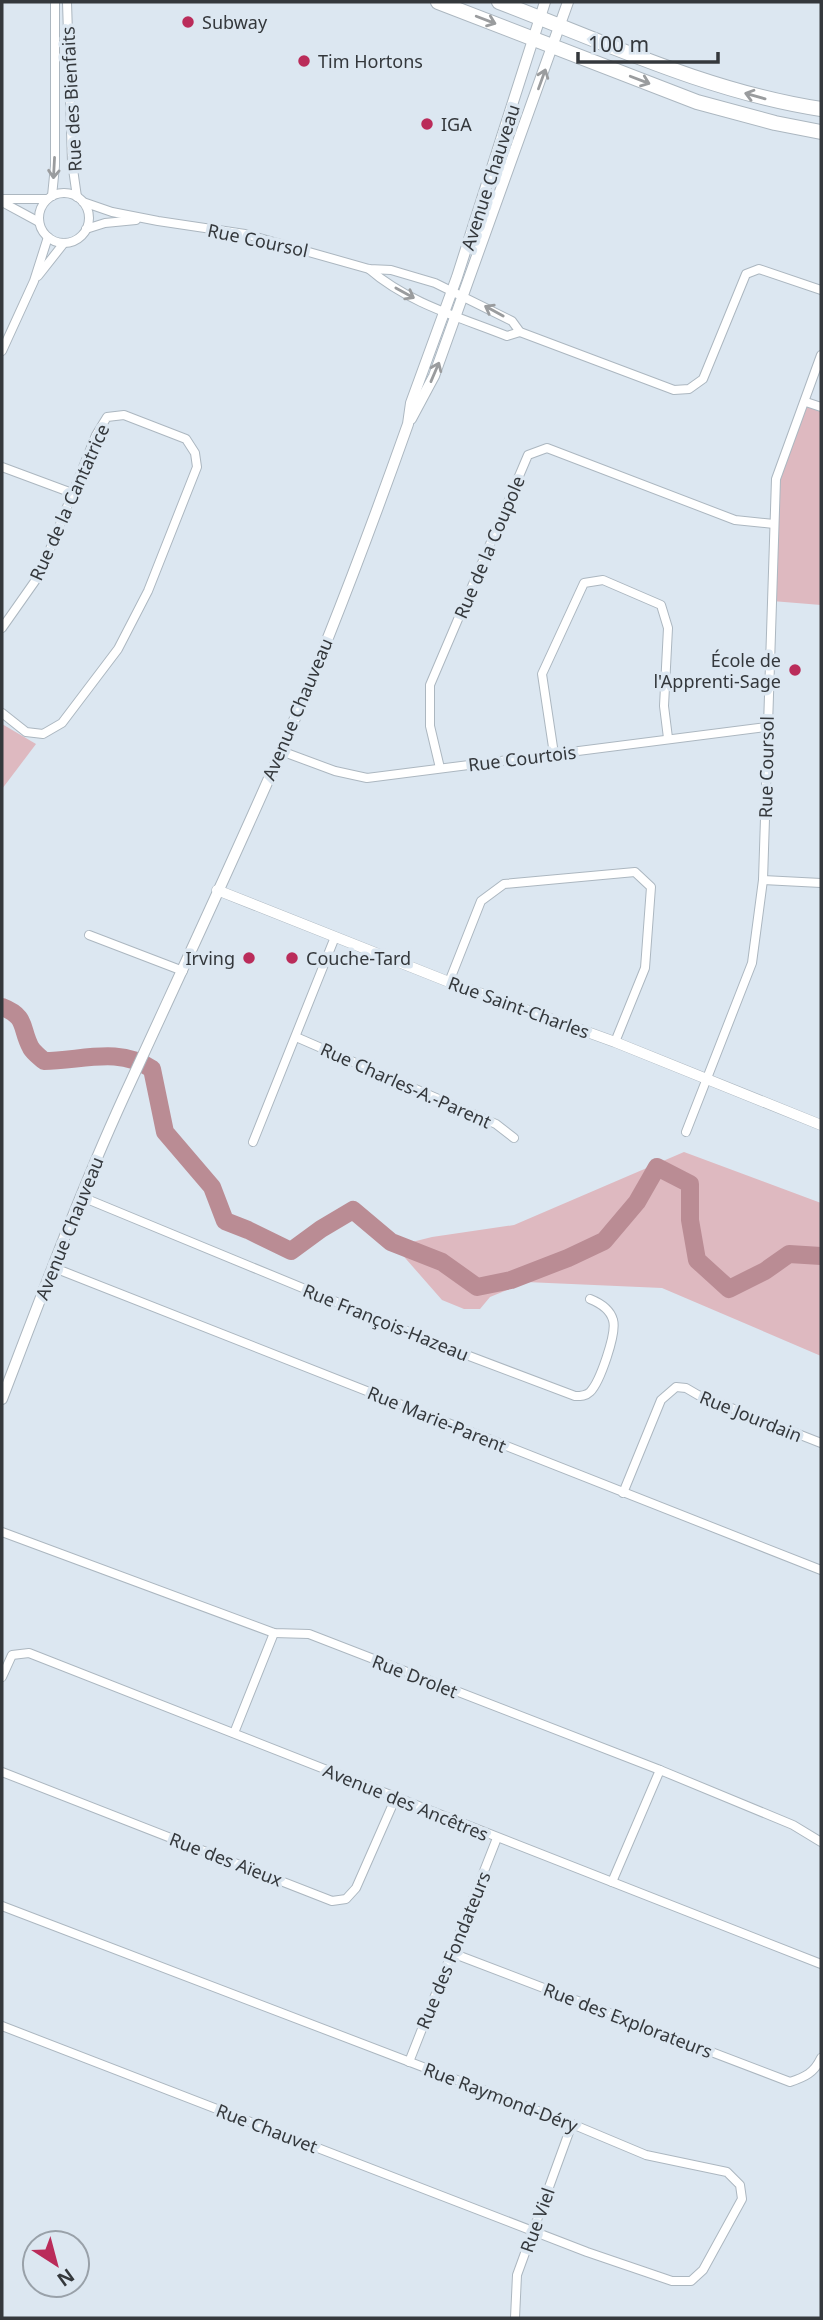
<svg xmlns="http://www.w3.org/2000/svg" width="823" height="2320" font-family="'Noto Sans',sans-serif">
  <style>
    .green { fill: #deb9c0 }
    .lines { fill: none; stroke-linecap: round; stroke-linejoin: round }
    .river { stroke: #ba8c94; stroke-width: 18 }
    .minor-casing { stroke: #acb7c0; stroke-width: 10 }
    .tertiary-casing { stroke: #acb7c0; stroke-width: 11 }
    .secondary-casing { stroke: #acb7c0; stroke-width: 12 }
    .trunk-casing { stroke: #acb7c0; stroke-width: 16 }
    .minor { stroke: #fff; stroke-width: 8 }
    .tertiary { stroke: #fff; stroke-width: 10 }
    .secondary { stroke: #fff; stroke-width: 10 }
    .trunk { stroke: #fff; stroke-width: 14 }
    .oneway { stroke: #9a9c9e }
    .poi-dot { fill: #ba2c5a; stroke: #dce7f1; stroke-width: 2.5 }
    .labels { text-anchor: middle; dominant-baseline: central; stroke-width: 7; stroke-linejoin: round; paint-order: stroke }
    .poi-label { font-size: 18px; fill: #34383c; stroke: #dce7f1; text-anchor: start }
    .street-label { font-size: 18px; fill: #34383c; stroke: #dce7f1 }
  </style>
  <rect width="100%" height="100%" fill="#dce7f1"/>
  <g class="green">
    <path d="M806,402L821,407V605L772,601L776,479Z"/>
    <path d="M2,724L36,744L2,789Z"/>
    <path d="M684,1152L821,1203V1356L662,1288L526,1282L490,1297L480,1309H464L442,1300L392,1243H408L432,1237L514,1225Z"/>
  </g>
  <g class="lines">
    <path class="river" d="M2,1007C28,1017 20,1028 31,1048C34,1053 40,1057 44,1061C81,1061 118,1046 152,1069L165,1132L212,1187L225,1221L248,1230L291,1251L321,1229L353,1210L391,1242L442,1262L477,1287L511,1280L568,1258L604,1241L637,1202L657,1167L690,1184V1220L697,1260L729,1289L765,1271L789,1254L821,1256"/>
    <g class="minor-casing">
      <g id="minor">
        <path d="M67,2L72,162L77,197"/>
        <circle cx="64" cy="218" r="25"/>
        <path d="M52,196L55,166V2"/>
        <path d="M2,199H47"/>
        <path d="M2,202L39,222"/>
        <path d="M83,202L112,212L158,221L245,234L369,269L391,270L435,283L512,321L520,332L674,390L689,389L703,379L746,274L759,269L821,290"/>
        <path d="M86,229L105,223L136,220"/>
        <path d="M369,269C408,303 459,317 507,336L520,332"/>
        <path d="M38,276L64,243"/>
        <path d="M2,351L34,281L48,237"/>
        <path d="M806,402L821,407"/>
        <path d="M2,467L72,493"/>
        <path d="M2,628L40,574L96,435L107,417L124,415L186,439L195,453L197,467L148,591L118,649L62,723L43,734L26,732L2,713"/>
        <path d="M281,751L335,771L367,778L766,727"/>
        <path d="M554,754L542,674L584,583L603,580L661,605L668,628L664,706L668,738"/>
        <path d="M440,768L430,726V685L528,455L547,448L735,520L774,524"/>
        <path d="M763,880L821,883"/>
        <path d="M89,935L183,971"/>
        <path d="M449,982L481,901L504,884L635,872L651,887L645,968L615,1042"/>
        <path d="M296,1037L496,1124L514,1138"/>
        <path d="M686,1132L752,963L763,880L776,479L821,355"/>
        <path d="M253,1142L335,937"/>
        <path d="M82,1197L448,1348L575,1396C581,1396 586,1396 590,1392C600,1382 617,1333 613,1320C610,1309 600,1303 590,1299"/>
        <path d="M52,1267L821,1570"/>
        <path d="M623,1493L661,1400L676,1387L686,1388L698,1395L821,1443"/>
        <path d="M2,1532L274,1633L309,1634L660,1770L793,1825L821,1842"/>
        <path d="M2,1677L12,1655L29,1653L821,1964"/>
        <path d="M234,1733L274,1633"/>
        <path d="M2,1772L332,1901L346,1899L356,1888L396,1797"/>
        <path d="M612,1882L660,1770"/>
        <path d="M2,1906L572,2124L646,2155L727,2172L740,2185L742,2199L703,2270L691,2281H672L587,2252L2,2026"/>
        <path d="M452,1953L790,2082C805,2077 814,2073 821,2058"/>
        <path d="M409,2062L497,1838"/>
        <path d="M515,2318L517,2275L572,2124"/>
      </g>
    </g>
    <g class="tertiary-casing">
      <path id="tertiary" d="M217,890L449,982L615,1042L821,1125"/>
    </g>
    <g class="secondary-casing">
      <g id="secondary">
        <path d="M411,419L434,376L568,2"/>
        <path d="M2,1399C43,1292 83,1184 132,1079C182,970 233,861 281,751C328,643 369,534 408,424L411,403L457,277L545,2"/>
      </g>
    </g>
    <g class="trunk-casing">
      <g id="trunk">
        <path d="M438,2L697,102L775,123L821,132"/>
        <path d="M499,2C604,42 709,92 821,109"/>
      </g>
    </g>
    <use href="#minor" class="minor"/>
    <use href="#tertiary" class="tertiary"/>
    <use href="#secondary" class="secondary"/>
    <use href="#trunk" class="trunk"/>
  </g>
  <defs><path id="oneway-shaft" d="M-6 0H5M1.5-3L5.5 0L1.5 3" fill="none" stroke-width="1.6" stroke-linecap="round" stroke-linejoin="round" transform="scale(1.75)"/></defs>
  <g class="oneway">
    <use href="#oneway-shaft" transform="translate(486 20) rotate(21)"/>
    <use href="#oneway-shaft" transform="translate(542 79) rotate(-70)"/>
    <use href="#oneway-shaft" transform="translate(640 80) rotate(21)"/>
    <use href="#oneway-shaft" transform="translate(755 96) rotate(-164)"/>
    <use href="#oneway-shaft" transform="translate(54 168) rotate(93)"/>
    <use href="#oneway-shaft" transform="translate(405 293) rotate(29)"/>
    <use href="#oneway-shaft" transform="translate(494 311) rotate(-151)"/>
    <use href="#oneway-shaft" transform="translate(435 372) rotate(-67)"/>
  </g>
  <g class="poi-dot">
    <circle cx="188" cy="22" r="7"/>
    <circle cx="304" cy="61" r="7"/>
    <circle cx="427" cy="124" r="7"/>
    <circle cx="795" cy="670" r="7"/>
    <circle cx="249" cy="958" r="7"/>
    <circle cx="292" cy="958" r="7"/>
  </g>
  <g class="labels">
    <g class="poi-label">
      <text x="202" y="22">Subway</text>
      <text x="318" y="61">Tim Hortons</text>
      <text x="441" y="124">IGA</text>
      <text x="781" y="660" text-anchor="end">École de<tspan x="781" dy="21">l'Apprenti-Sage</tspan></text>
      <text x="235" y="958" text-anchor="end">Irving</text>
      <text x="306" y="958">Couche-Tard</text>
    </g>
    <g class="street-label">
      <text transform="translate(71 99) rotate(-93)">Rue des Bienfaits</text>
      <text transform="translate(490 177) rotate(-72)">Avenue Chauveau</text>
      <text transform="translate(258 240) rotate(12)">Rue Coursol</text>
      <text transform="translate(69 502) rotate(-66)">Rue de la Cantatrice</text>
      <text transform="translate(489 547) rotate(-67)">Rue de la Coupole</text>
      <text transform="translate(297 709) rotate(-67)">Avenue Chauveau</text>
      <text transform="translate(522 758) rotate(-7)">Rue Courtois</text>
      <text transform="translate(766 767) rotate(-89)">Rue Coursol</text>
      <text transform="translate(519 1007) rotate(20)">Rue Saint-Charles</text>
      <text transform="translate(406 1085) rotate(24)">Rue Charles-A.-Parent</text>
      <text transform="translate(69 1228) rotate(-68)">Avenue Chauveau</text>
      <text transform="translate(386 1322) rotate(22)">Rue François-Hazeau</text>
      <text transform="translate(751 1416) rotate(22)">Rue Jourdain</text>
      <text transform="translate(437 1419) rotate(22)">Rue Marie-Parent</text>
      <text transform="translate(415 1676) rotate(21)">Rue Drolet</text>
      <text transform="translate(406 1802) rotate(22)">Avenue des Ancêtres</text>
      <text transform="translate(226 1859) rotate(21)">Rue des Aïeux</text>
      <text transform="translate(453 1950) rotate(-68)">Rue des Fondateurs</text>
      <text transform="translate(628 2020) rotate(21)">Rue des Explorateurs</text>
      <text transform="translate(501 2097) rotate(21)">Rue Raymond-Déry</text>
      <text transform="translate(267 2128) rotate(21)">Rue Chauvet</text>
      <text transform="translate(537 2220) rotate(-70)">Rue Viel</text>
    </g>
  </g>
  <rect width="823" height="2320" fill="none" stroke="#34383c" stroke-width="7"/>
  <g transform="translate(56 2264) rotate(144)"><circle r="33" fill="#dce7f1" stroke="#99a1a9" stroke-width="2"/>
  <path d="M0-5L12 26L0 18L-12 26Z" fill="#ba2c5a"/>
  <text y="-10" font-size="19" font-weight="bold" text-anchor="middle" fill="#34383c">N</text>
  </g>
  <path d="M578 52v10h140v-10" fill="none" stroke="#34383c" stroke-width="3.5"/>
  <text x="588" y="52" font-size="21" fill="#34383c" stroke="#dce7f1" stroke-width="5" paint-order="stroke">100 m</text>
</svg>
